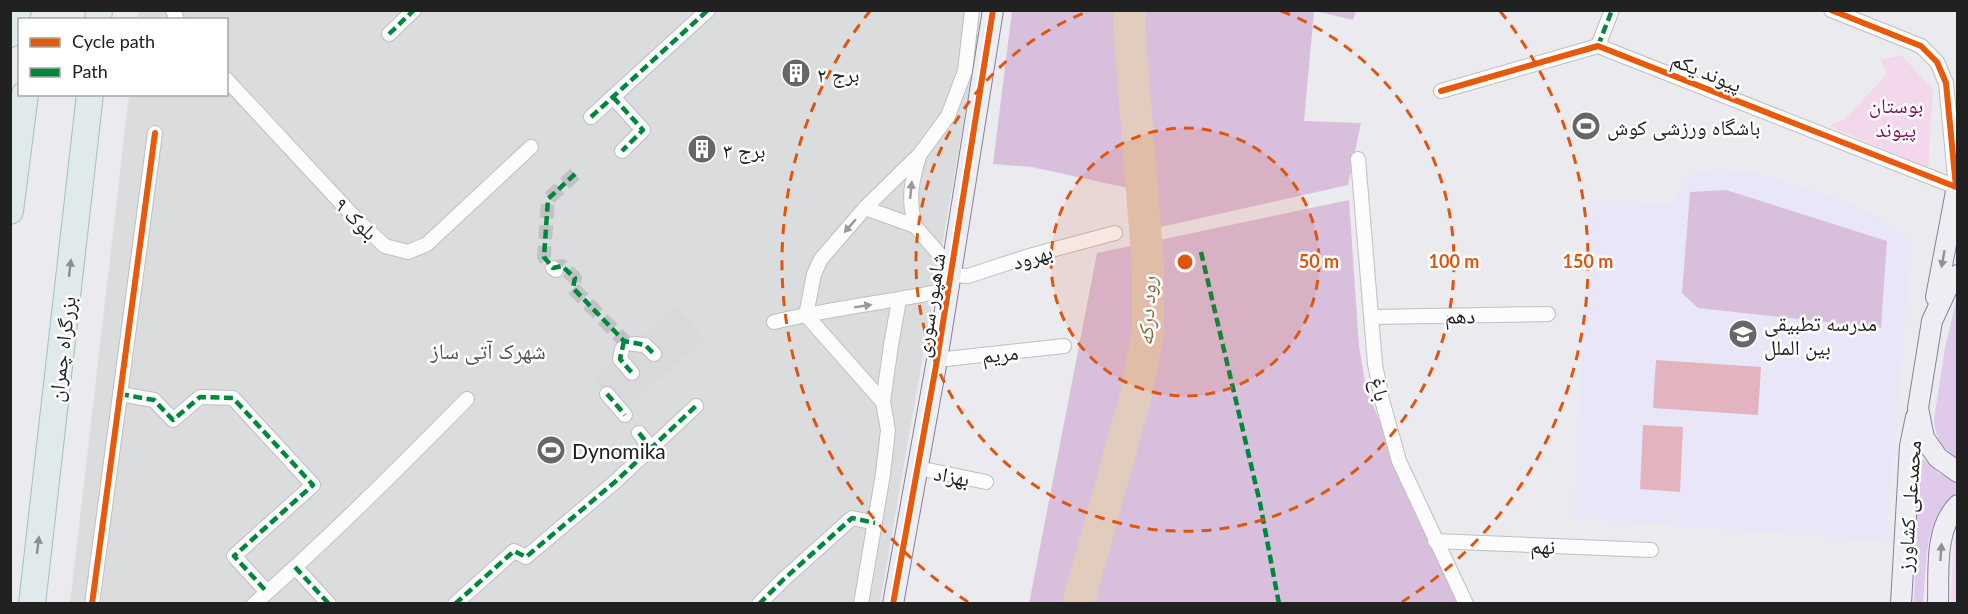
<svg xmlns="http://www.w3.org/2000/svg" width="1968" height="614" font-family="Lato,'Noto Naskh Arabic',sans-serif">
  <style>
    .residential { fill: #dbdcde }
    .education { fill: #e9e6f8 }
    .grass { fill: #e0caec }
    .forest { fill: #d8c0dd }
    .park { fill: #f2d7ed }
    .pitch { fill: #e3b4c0 }
    .parking { fill: #d9d9db }
    .lines { fill: none; stroke-linecap: round; stroke-linejoin: round }
    .river { stroke: #e2ccbe; stroke-width: 32 }
    .street-tunnel { stroke: #c2c2c6; stroke-width: 14; stroke-dasharray: 14 7; stroke-linecap: butt }
    .street-casing { stroke: #bfbfc1; stroke-width: 16 }
    .secondary-casing { stroke: #88829a; stroke-width: 22 }
    .highway-casing { stroke: #a0c1bf; stroke-width: 28 }
    .street { stroke: #fcfcfd; stroke-width: 14 }
    .secondary { stroke: #eeedf4; stroke-width: 20 }
    .highway { stroke: #e0eaeb; stroke-width: 26 }
    .quiet { stroke: #00873e; stroke-width: 4.5; stroke-dasharray: 9 4.5; stroke-linecap: butt }
    .cycleway-casing { stroke: #fff; stroke-width: 10 }
    .cycleway { stroke: #e8590c; stroke-width: 6 }
    .oneway { fill: #99999a }
    .oneway2 { fill: #929195 }
    .oneway3 { fill: #8a9090 }
    .ring { fill: none; stroke: #de560d; stroke-width: 3; stroke-dasharray: 10 8 }
    .labels { text-anchor: middle; dominant-baseline: central; stroke-width: 5; stroke-linejoin: round; paint-order: stroke }
    .street-label { font-size: 21px; fill: #212121; stroke: #fff }
    .poi-label { font-size: 21px; fill: #212121; stroke: #fff; text-anchor: start }
    .park-label { font-size: 21px; fill: #800e61; stroke: #fff }
    .water-label { font-size: 22px; font-style: italic; fill: #88713f; stroke: #fff }
    .neighbourhood-label { font-size: 22px; fill: #545454; stroke: #fff }
    .centre { fill: #de560d; stroke: #fff; stroke-width: 3 }
    .ring-label { font-size: 18px; text-anchor: middle; font-weight: bold; fill: #de560d; stroke: #fff; stroke-width: 5; stroke-linejoin: round; paint-order: stroke }
  </style>
  <rect width="100%" height="100%" fill="#eaeaef"/>
  <path class="residential" d="M139,11H980L978,38L880,603L70,604L129,95L226,94V20L137,19Z"/>
  <path class="education" d="M1719,170L1761,174L1805,188L1865,210L1912,240L1886,541L1574,518L1589,201L1674,204L1682,184L1693,172Z"/>
  <g class="grass">
    <path d="M1957,297V458C1942,449 1935,437 1934,420L1945,348Z"/>
    <path d="M1923,459L1939,474L1956,480L1957,493C1921,521 1928,563 1923,603L1914,604L1919,461Z"/>
  </g>
  <g class="forest">
    <path d="M1012,11H1314L1304,121L1361,123L1348,185L1134,233L1128,188L1032,167L993,164Z"/>
    <path d="M1315,11L1356,10V11L1353,20Z"/>
    <path d="M1726,190L1887,241L1881,328L1698,308L1682,293L1690,192Z"/>
    <path d="M1349,200L1359,346L1366,388L1428,539L1459,603L1029,604L1097,253Z"/>
  </g>
  <g class="park">
    <path d="M1901,55L1933,90L1928,168L1830,126L1845,119L1887,74L1881,60Z"/>
    <path d="M1957,529V603H1951L1954,543Z"/>
  </g>
  <g class="pitch">
    <path d="M1656,360L1761,367L1758,415L1653,408Z"/>
    <path d="M1643,425L1683,427L1680,492L1640,489Z"/>
  </g>
  <path class="parking" d="M676,306L705,340L622,411L593,378Z"/>
  <g class="lines">
    <path class="river" d="M1078,604L1137,391L1148,332V267L1129,25L1130,10"/>
    <path class="street-tunnel" d="M575,174L548,199L544,257L553,268L562,266L575,278L573,288L624,341L633,344"/>
    <g class="street-casing">
      <g id="street">
        <path d="M173,10L177,20"/>
        <path d="M389,34L414,10"/>
        <path d="M1598,46L1612,10"/>
        <path d="M226,79L357,220L385,246L408,252L427,244L531,147"/>
        <path d="M1441,91L1598,46L1956,187L1946,83L1937,62L1921,46L1831,10"/>
        <path d="M613,97L643,130L622,151"/>
        <path d="M591,117L708,10"/>
        <path d="M1358,159L1375,364L1382,400L1399,461L1466,604"/>
        <path d="M865,208L915,226L939,254L950,275L968,276L1029,256L1115,233"/>
        <path d="M915,226C908,198 911,184 919,156"/>
        <path d="M553,268L556,270"/>
        <path d="M806,315L814,274L821,259L865,208L920,154L948,116L965,71L972,10"/>
        <path d="M806,315L883,402L888,430L883,474L861,604"/>
        <path d="M1372,317L1548,314"/>
        <path d="M774,322C831,308 890,302 947,290"/>
        <path d="M633,344L645,345L654,354"/>
        <path d="M622,349L620,359L632,373"/>
        <path d="M937,360L1064,346"/>
        <path d="M120,394L154,400L173,420L200,397L233,398L313,485L234,556L267,592"/>
        <path d="M607,394L625,415"/>
        <path d="M883,402L891,345L899,300"/>
        <path d="M639,433L651,448"/>
        <path d="M918,468L986,482"/>
        <path d="M1435,541L1651,550"/>
        <path d="M295,567L329,604"/>
        <path d="M92,604L155,133"/>
        <path d="M254,604C328,539 398,469 467,399"/>
        <path d="M455,604L514,551L526,557L616,481L696,406"/>
        <path d="M759,604L784,579L852,518L875,523"/>
      </g>
    </g>
    <g class="secondary-casing">
      <g id="secondary">
        <path d="M1958,275L1951,280L1932,321L1918,408L1924,438L1938,458L1958,472"/>
        <path d="M1936,297L1958,181"/>
        <path d="M893,604L937,360L993,10"/>
        <path d="M1901,604L1910,446L1916,417"/>
        <path d="M1938,604C1939,572 1934,529 1958,505"/>
      </g>
    </g>
    <g class="highway-casing">
      <g id="highway">
        <path d="M98,20L99,10"/>
        <path d="M10,34L18,10"/>
        <path d="M10,211L25,94"/>
        <path d="M32,604L90,94"/>
      </g>
    </g>
    <use href="#street" class="street"/>
    <use href="#secondary" class="secondary"/>
    <use href="#highway" class="highway"/>
    <g class="quiet">
      <path d="M389,34L414,10"/>
      <path d="M1598,46L1612,10"/>
      <path d="M613,97L643,130L622,151"/>
      <path d="M591,117L708,10"/>
      <path d="M575,174L548,199L544,257L553,268L562,266L575,278L573,288L624,341L645,345L654,354"/>
      <path d="M1201,252L1260,503L1279,604"/>
      <path d="M624,341L620,359L632,373"/>
      <path d="M120,394L154,400L173,420L200,397L233,398L313,485L234,556L267,592"/>
      <path d="M607,394L625,415"/>
      <path d="M639,433L651,448"/>
      <path d="M295,567L329,604"/>
      <path d="M455,604L514,551L526,557L616,481L696,406"/>
      <path d="M759,604L784,579L852,518L875,523"/>
    </g>
    <g class="cycleway-casing">
      <g id="cycleway">
        <path d="M1441,91L1598,46L1956,187L1946,83L1937,62L1921,46L1831,10"/>
        <path d="M92,604L155,133"/>
        <path d="M893,604L937,360L993,10"/>
      </g>
    </g>
    <use href="#cycleway" class="cycleway"/>
  </g>
  <defs><path id="oneway-solid" d="M-6-.8H1V-3.2L6.5 0L1 3.2V.8H-6Z" transform="scale(1.5)"/></defs>
  <g class="oneway">
    <use href="#oneway-solid" transform="translate(911 190) rotate(-84)"/>
    <use href="#oneway-solid" transform="translate(850 226) rotate(131)"/>
    <use href="#oneway-solid" transform="translate(863 306) rotate(-9)"/>
  </g>
  <g class="oneway2">
    <use href="#oneway-solid" transform="translate(1943 259) rotate(100)"/>
    <use href="#oneway-solid" transform="translate(1941 552) rotate(-86)"/>
  </g>
  <g class="oneway3">
    <use href="#oneway-solid" transform="translate(70 268) rotate(-83)"/>
    <use href="#oneway-solid" transform="translate(38 545) rotate(-83)"/>
  </g>
  <circle cx="1185" cy="262" r="134" fill="#de560d" fill-opacity=".12"/>
  <g class="ring">
    <circle cx="1185" cy="262" r="134"/>
    <path d="M1281 11A269 269 0 1 1 1089 11"/>
    <path d="M968 602A403 403 0 0 1 870 11M1500 11A403 403 0 0 1 1402 602"/>
  </g>
  <defs>
    <g id="building-disc" transform="scale(1.5)"><circle r="9.5" fill="#676769" stroke="#fff"/><path d="M-4-6H4V6H1V3H-1V6H-4ZM-2.5-4.3h1.7v1.8h-1.7ZM.8-4.3h1.7v1.8H.8ZM-2.5-1h1.7V.8h-1.7ZM.8-1h1.7V.8H.8Z" fill="#fff"/></g>
    <g id="stadium-disc" transform="scale(1.5)"><circle r="9.5" fill="#676769" stroke="#fff"/><path d="M0-5a6.5 5 0 1 0 0 10a6.5 5 0 1 0 0-10ZM-3.5-1.8h7v3.6h-7Z" fill="#fff"/></g>
    <g id="school-disc" transform="scale(1.5)"><circle r="9.5" fill="#676769" stroke="#fff"/><path d="M0-5L7-2L0 1L-7-2ZM-4 1L0 2.5L4 1V4Q0 6-4 4Z" fill="#fff"/></g>
  </defs>
  <g fill-rule="evenodd">
    <use href="#building-disc" x="796" y="73"/>
    <use href="#stadium-disc" x="1586" y="126"/>
    <use href="#building-disc" x="702" y="149"/>
    <use href="#school-disc" x="1743" y="334"/>
    <use href="#stadium-disc" x="551" y="450"/>
  </g>
  <g class="labels">
    <g class="street-label">
      <text transform="translate(1707 71) rotate(22)">پیوند یکم</text>
      <text transform="translate(357 218) rotate(45)">بلوک ۹</text>
      <text transform="translate(1032 256) rotate(-17)">بهرود</text>
      <text transform="translate(929 305) rotate(-81)">شاهپور سوری</text>
      <text transform="translate(1460 315) rotate(-1)">دهم</text>
      <text transform="translate(61 349) rotate(-83)">بزرگراه چمران</text>
      <text transform="translate(1000 353) rotate(-6)">مریم</text>
      <text transform="translate(1381 389) rotate(77)">باغ</text>
      <text transform="translate(952 475) rotate(11)">بهزاد</text>
      <text transform="translate(1908 506) rotate(-86)">محمدعلی کشاورز</text>
      <text transform="translate(1543 545) rotate(2)">نهم</text>
    </g>
    <g class="poi-label">
      <text x="817" y="73">برج ۲</text>
      <text x="1607" y="126">باشگاه ورزشی کوش</text>
      <text x="723" y="149">برج ۳</text>
      <text x="1764" y="322">مدرسه تطبیقی<tspan x="1764" dy="24">بین الملل</tspan></text>
      <text x="572" y="450">Dynomika</text>
    </g>
    <g class="park-label">
      <text x="1896" y="104">بوستان<tspan x="1896" dy="24">پیوند</tspan></text>
    </g>
    <g class="water-label">
      <text transform="translate(1146 311) rotate(-87)">رود درکه</text>
    </g>
    <g class="neighbourhood-label">
      <text x="488" y="350">شهرک آتی ساز</text>
    </g>
  </g>
  <circle cx="1185" cy="262" r="9" class="centre"/>
  <g class="ring-label">
    <text x="1319" y="268">50 m</text>
    <text x="1454" y="268">100 m</text>
    <text x="1588" y="268">150 m</text>
  </g>
  <rect width="1968" height="614" fill="none" stroke="#212121" stroke-width="24"/>
  <rect x="18" y="18" width="210" height="78" fill="#ffffff" stroke="#a6a6a6" stroke-width="1.5"/>
  <rect x="30" y="38" width="30" height="9" fill="#e8590c" stroke="#a6a6a6" stroke-width="1.5"/>
  <text x="72" y="48" font-size="18" fill="#212121">Cycle path</text>
  <rect x="30" y="68" width="30" height="9" fill="#00873e" stroke="#a6a6a6" stroke-width="1.5"/>
  <text x="72" y="78" font-size="18" fill="#212121">Path</text>
</svg>
